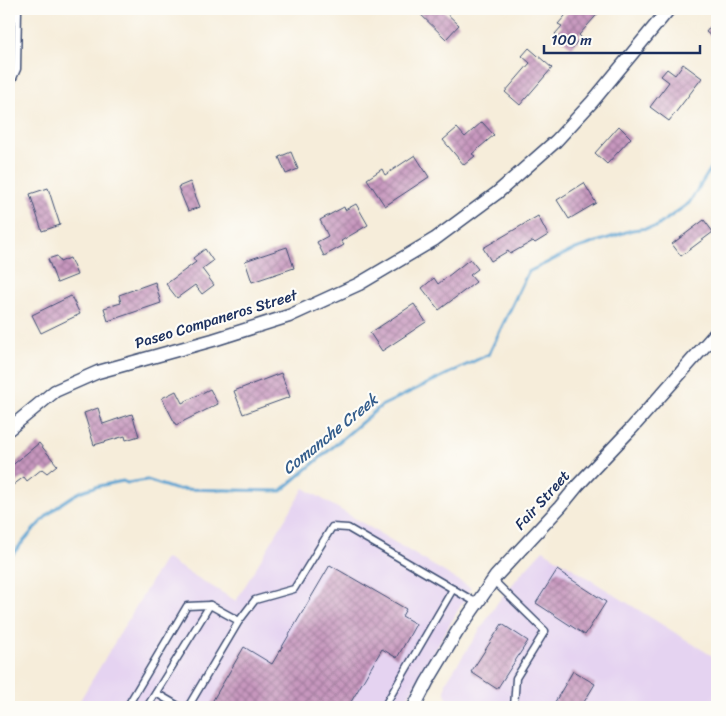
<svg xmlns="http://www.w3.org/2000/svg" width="726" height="716" font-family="Sriracha,sans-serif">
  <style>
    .built { fill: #e5d3f1 }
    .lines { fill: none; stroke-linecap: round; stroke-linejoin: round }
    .stream { stroke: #5aa2d1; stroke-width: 3 }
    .building { fill: url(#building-cross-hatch) }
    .service-casing { stroke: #3c4c71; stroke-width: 9 }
    .minor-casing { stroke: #3c4c71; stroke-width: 15 }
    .service { stroke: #fff; stroke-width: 6 }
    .minor { stroke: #fff; stroke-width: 12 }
    .labels { text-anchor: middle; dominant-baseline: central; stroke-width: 4.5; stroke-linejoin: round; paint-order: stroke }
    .street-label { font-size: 15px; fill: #1b2f5e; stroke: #fdfcf7 }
    .water-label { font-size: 16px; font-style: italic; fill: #345d8c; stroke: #fdfcf7 }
  </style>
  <defs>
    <pattern id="building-cross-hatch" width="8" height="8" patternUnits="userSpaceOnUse" patternTransform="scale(1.25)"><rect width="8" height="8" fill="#c797be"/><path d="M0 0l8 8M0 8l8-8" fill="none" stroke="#a17c9e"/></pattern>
  </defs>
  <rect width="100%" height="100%" fill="#fdfcf7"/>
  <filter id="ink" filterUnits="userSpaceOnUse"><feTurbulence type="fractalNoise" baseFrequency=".02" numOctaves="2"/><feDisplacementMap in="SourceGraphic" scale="10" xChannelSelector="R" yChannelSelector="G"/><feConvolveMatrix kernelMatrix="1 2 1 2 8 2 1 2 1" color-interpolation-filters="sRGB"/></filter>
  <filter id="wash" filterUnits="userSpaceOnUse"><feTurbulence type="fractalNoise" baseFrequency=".0096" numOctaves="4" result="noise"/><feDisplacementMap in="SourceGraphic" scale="20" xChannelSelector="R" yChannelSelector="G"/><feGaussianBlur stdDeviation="1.12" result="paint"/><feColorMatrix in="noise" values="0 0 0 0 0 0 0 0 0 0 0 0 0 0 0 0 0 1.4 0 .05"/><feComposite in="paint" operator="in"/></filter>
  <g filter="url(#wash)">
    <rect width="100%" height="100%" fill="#f6edda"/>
    <g class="built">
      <path d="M304,488L471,588L402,707H76L165,558L236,601Z"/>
      <path d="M543,550L717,659V707H456L448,701L445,693L446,682L498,602L520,575Z"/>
    </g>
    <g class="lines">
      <path class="stream" d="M9,559C29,534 52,505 82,491C94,486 110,484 123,481L127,483L147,480L174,489L281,491L381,406L489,354L528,272L573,250L632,230L656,227L689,203L717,159"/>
    </g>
    <g id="blocks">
      <g class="building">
        <path d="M415,9H442L459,25L446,39Z"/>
        <path d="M571,9H602L579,35L581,37L572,48L555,34L562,26L558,24Z"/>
        <path d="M717,18V41L706,32Z"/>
        <path d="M529,48L552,68L520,105L505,92L530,63L522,56Z"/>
        <path d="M683,64L702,78L669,121L650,107L669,82L661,76L667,69L675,75Z"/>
        <path d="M482,122L494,135L472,154L475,156L464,165L443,140L457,128L465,137Z"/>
        <path d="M619,126L631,138L607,164L595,153Z"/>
        <path d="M291,152L298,169L286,174L279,157Z"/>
        <path d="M415,155L429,177L385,206L367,179L382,169L385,175Z"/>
        <path d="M190,182L200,207L188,211L178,187Z"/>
        <path d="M584,183L596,203L569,219L557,200Z"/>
        <path d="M48,188L60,225L42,231L30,194Z"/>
        <path d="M356,204L368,225L341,241L344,245L324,256L317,242L328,236L320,220L344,207L345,210Z"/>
        <path d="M538,216L548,235L535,243L533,241L510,254L508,251L491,261L483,248Z"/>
        <path d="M704,220L713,232L681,256L672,244Z"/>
        <path d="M287,247L294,268L252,282L245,261Z"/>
        <path d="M205,249L213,261L202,269L214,285L202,294L195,285L177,298L166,284L196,262L193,258Z"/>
        <path d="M57,256L60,262L70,258L77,275L57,283L48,259Z"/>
        <path d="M470,259L478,269L470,275L476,282L439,310L422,288L434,278L438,284Z"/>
        <path d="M155,282L161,303L108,321L104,308L121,303L119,295Z"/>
        <path d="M71,296L80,314L41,333L32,315Z"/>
        <path d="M414,304L426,322L382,351L370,333Z"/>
        <path d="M281,373L290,397L243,414L234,391Z"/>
        <path d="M210,389L218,404L176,425L162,398L176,391L182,403Z"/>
        <path d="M98,408L103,424L132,414L139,436L126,440L125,436L94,445L84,413Z"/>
        <path d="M39,443L57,465L47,473L42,469L27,481L24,477L9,488V468Z"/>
        <path d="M330,565L406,609L402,616L416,624L397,658L382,649L348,707H209L244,647L272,664Z"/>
        <path d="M557,570L606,602L585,635L536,603Z"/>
        <path d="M502,624L528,641L497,689L471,672Z"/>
        <path d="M573,671L595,684L581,707H552Z"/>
      </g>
    </g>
  </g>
  <g filter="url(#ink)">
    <use href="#blocks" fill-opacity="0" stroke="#3c4c71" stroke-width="1"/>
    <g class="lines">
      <g class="service-casing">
        <g id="service">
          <path d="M9,87L17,69L18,9"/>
          <path d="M493,580L545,631L516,678L514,707"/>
          <path d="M156,693L180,707"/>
          <path d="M127,707L187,606L210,605"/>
          <path d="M147,707L210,605L239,621L255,600L294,589L332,527L348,528L477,603"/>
          <path d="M188,707L239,621"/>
          <path d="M384,707L453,589"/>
        </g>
      </g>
      <g class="minor-casing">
        <g id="minor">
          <path d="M9,429L55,391L98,372L213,340L289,316L359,284L435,239L497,193L556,141L592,102L669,9"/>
          <path d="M414,707L427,682L457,632L496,576L560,507L578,485L631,429L717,332"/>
        </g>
      </g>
      <use href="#service" class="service"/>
      <use href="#minor" class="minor"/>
    </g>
  </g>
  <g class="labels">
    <g class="street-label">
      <text transform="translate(216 319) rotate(-17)">Paseo Companeros Street</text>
      <text transform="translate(542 500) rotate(-48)">Fair Street</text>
    </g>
    <g class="water-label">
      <text transform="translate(330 434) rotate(-39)">Comanche Creek</text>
    </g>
  </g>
  <rect width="726" height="716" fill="none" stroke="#fdfcf7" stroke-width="30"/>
  <path d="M544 45v8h156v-8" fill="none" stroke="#1b2f5e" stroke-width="2.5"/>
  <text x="551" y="45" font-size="15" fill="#1b2f5e" stroke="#fdfcf7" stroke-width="4" paint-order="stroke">100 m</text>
</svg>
